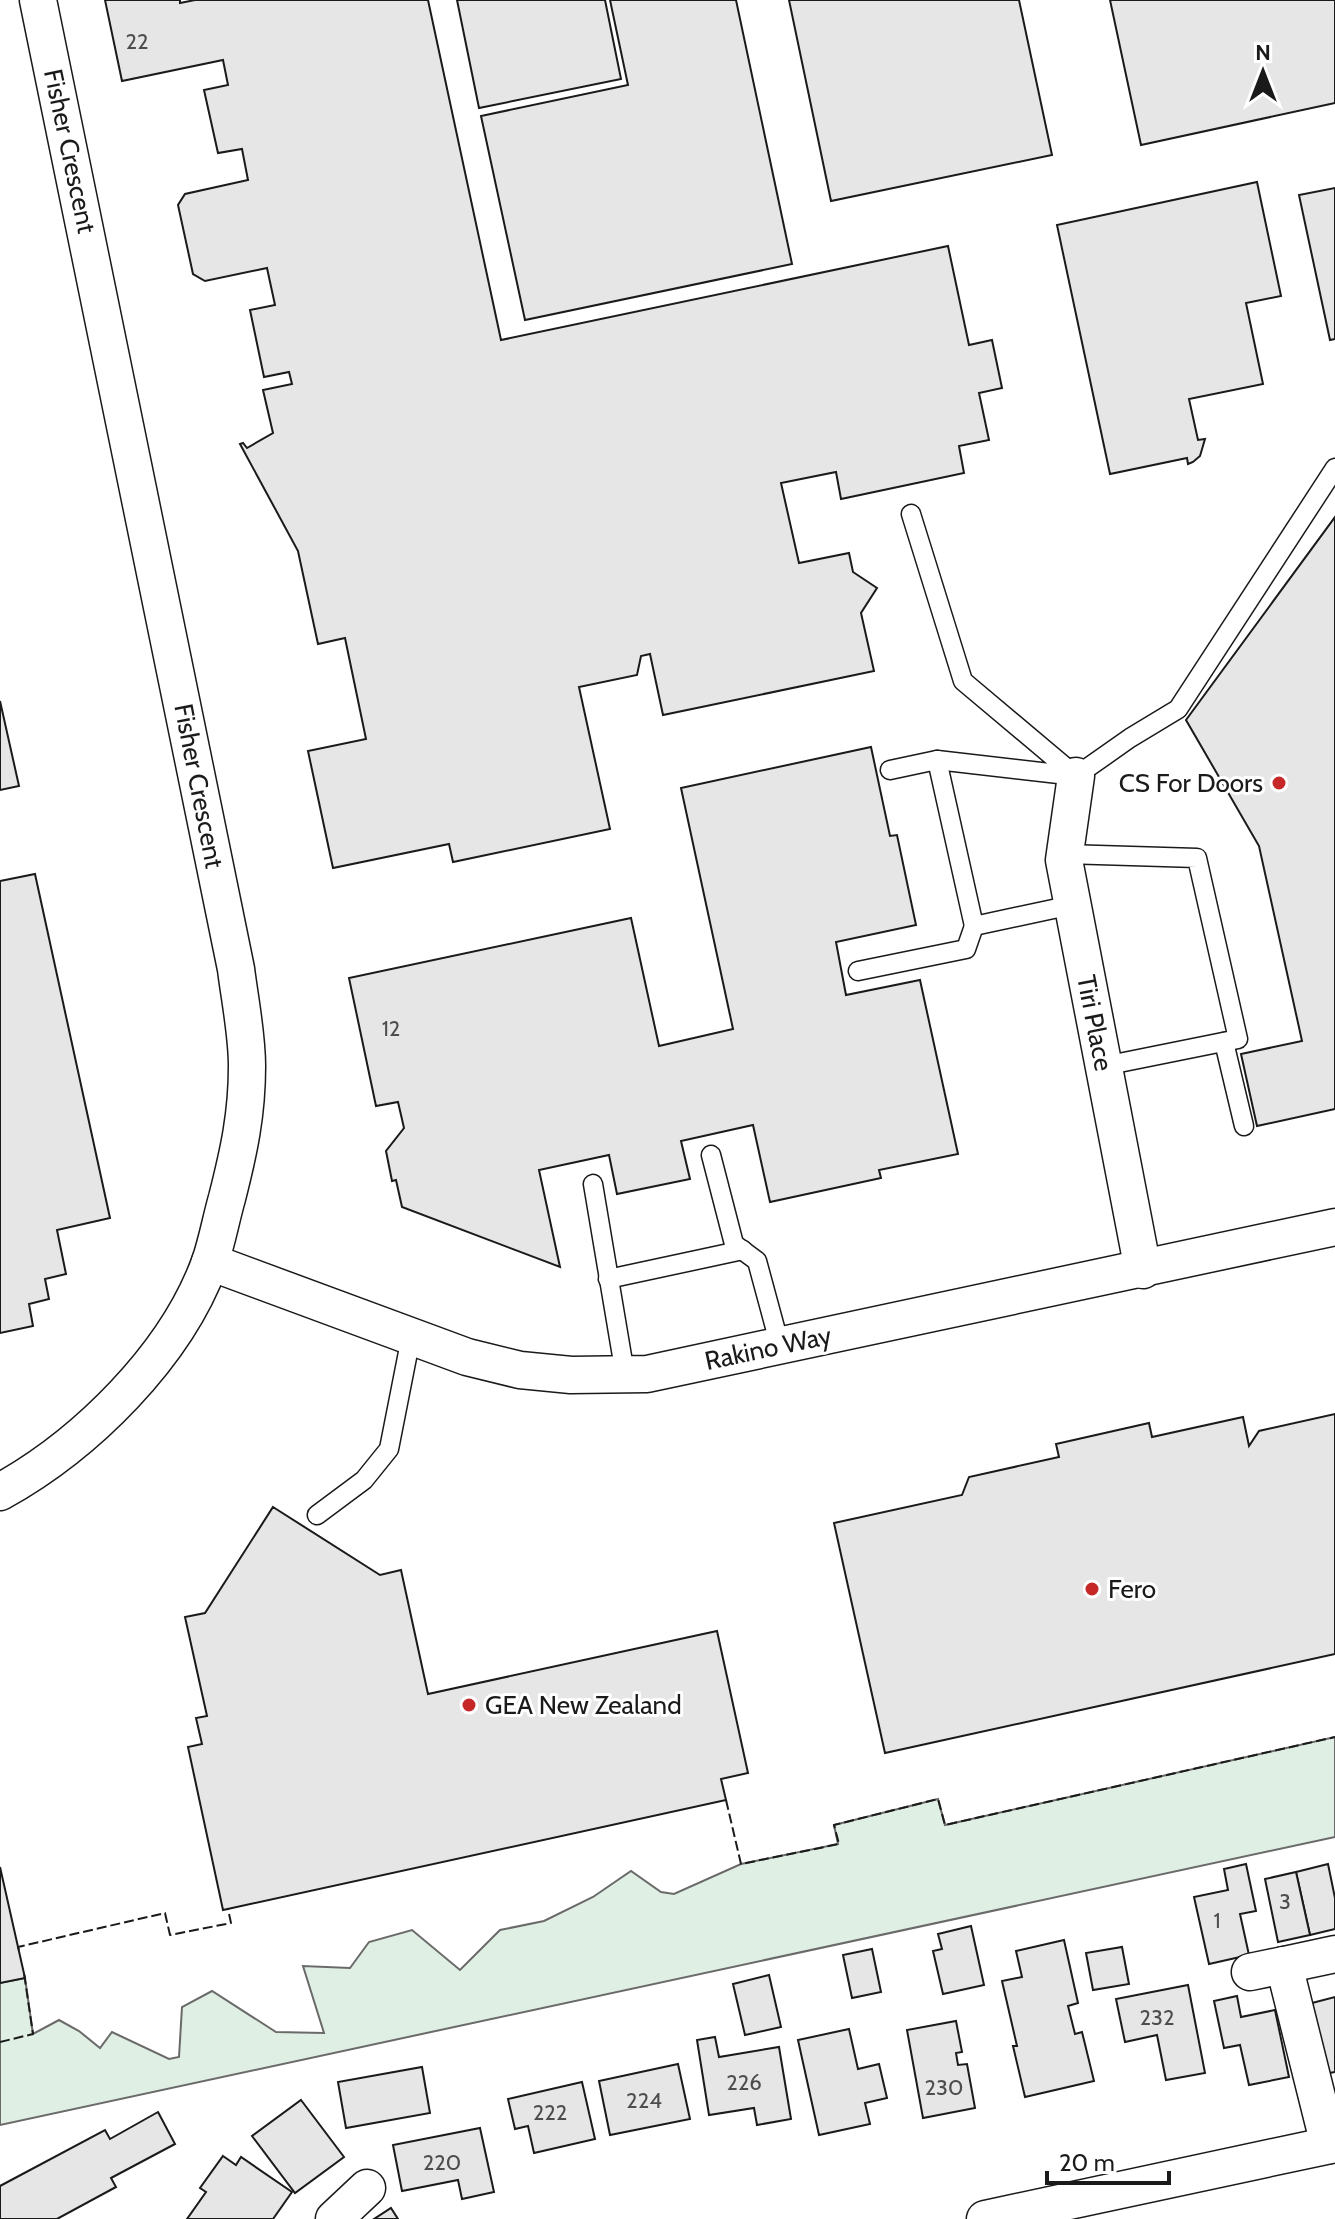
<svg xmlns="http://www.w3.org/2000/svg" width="1335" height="2219" font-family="Cabin,sans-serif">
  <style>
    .green { fill: #e0efe3; stroke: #6a6a6a; stroke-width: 2 }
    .building { fill: #e6e6e6; stroke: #1a1a1a; stroke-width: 2 }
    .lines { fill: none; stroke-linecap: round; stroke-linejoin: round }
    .service-casing { stroke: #1a1a1a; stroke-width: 21 }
    .minor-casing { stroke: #1a1a1a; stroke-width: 39 }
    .service { stroke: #fff; stroke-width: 18 }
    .minor { stroke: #fff; stroke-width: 36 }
    .fence { stroke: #1a1a1a; stroke-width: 2; stroke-dasharray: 10 4; stroke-linecap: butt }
    .poi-dot { fill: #c62828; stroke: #fff; stroke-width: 3 }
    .labels { text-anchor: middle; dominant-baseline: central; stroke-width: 6; stroke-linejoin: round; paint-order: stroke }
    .number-label { font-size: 22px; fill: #4d4d4d }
    .street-label { font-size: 26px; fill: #1a1a1a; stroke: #fff }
    .poi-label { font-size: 26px; fill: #1a1a1a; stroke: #fff; text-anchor: start }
  </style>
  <rect width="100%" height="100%" fill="#fff"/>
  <path class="green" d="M1335,1737V1837L0,2125V1983L25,1978L33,2034L59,2020L79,2031L100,2048L112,2032L169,2059L179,2057L182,2007L212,1991L276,2032L324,2033L303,1966L350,1968L369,1942L412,1930L460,1970L500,1930L544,1921L593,1897L631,1871L661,1892L674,1894L741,1864L838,1844L834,1825L938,1799L945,1825Z"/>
  <g class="building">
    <path d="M105,0H180V3L195,0H428L501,340L948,246L969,345L992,340L1002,388L979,393L989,440L959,446L964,473L841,499L836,472L781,483L799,563L849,553L853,572L877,588L861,613L874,671L663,715L650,654L641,656L637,675L579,687L610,829L453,862L449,844L333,868L308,751L366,739L345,638L318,644L298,551L240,444L243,443L247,448L273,433L263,390L292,384L289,372L264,377L250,310L275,305L267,268L205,281L193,274L178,205L185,194L248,180L242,149L218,153L204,90L228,85L223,60L122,81Z"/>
    <path d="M457,0H605L621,79L479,108Z"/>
    <path d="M610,0H736L792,264L525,320L481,116L628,85Z"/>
    <path d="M789,0H1019L1052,155L831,201Z"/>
    <path d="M1110,0H1335V103L1141,145Z"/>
    <path d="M1257,182L1281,296L1246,303L1263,384L1189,399L1198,440L1205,439L1200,456L1193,462L1188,464L1187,458L1110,474L1057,225Z"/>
    <path d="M1335,188V339L1330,340L1299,195Z"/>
    <path d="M1335,517V1109L1257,1126L1241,1054L1302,1041L1259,846L1186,720Z"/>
    <path d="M0,701L19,786L0,790Z"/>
    <path d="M871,747L890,836L897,835L916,925L836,942L846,995L920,980L958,1154L879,1170L881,1178L770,1202L753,1125L681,1141L690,1179L617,1194L609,1155L539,1170L560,1267L402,1207L396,1180L392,1181L386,1151L404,1128L398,1102L376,1106L349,978L631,918L659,1046L733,1029L681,788Z"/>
    <path d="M35,874L110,1218L57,1230L66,1274L45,1279L49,1299L29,1304L33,1326L0,1333V881Z"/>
    <path d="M1335,1414V1654L885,1753L834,1523L962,1495L969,1477L1059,1457L1056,1444L1149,1423L1152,1437L1243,1417L1249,1446L1259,1431Z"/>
    <path d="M273,1507L380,1575L401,1570L428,1694L717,1631L748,1773L721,1779L726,1800L223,1910L188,1747L202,1744L196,1718L207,1716L185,1617L205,1613Z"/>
    <path d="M1246,1864L1256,1911L1240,1914L1249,1955L1209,1964L1194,1897L1228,1890L1224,1869Z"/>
    <path d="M1328,1864L1335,1898V1929L1310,1935L1296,1872Z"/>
    <path d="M0,1867L25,1978L0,1983Z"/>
    <path d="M1296,1872L1310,1935L1278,1942L1265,1879Z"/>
    <path d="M971,1926L984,1985L943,1994L933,1951L942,1949L938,1934Z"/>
    <path d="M1064,1940L1078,2003L1068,2006L1075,2034L1082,2032L1094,2081L1025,2097L1013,2046H1017L1002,1981L1022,1977L1016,1951Z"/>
    <path d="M1122,1947L1129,1984L1093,1990L1086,1953Z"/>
    <path d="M872,1949L881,1992L852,1998L843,1955Z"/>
    <path d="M769,1975L781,2027L745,2035L733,1984Z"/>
    <path d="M1188,1985L1205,2073L1166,2080L1157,2035L1125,2042L1116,1999Z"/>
    <path d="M1237,1996L1241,2017L1275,2010L1289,2077L1249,2085L1240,2045L1224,2048L1214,2001Z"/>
    <path d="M1335,1997V2072L1329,2073L1312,2003Z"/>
    <path d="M956,2021L962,2052L956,2053L958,2065L967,2064L975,2108L923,2118L907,2030Z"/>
    <path d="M849,2029L858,2069L879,2064L887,2098L865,2103L870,2124L819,2135L798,2040Z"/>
    <path d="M715,2037L719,2057L779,2047L791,2119L757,2125L754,2108L709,2115L697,2040Z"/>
    <path d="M678,2064L690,2119L610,2135L599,2081Z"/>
    <path d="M422,2067L430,2113L346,2128L338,2082Z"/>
    <path d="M582,2082L595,2139L534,2153L528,2126L515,2129L508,2099Z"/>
    <path d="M301,2100L344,2157L295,2193L252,2136Z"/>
    <path d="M158,2112L175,2144L111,2178L116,2187L57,2219H0V2186L105,2130L110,2139Z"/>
    <path d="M480,2128L494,2192L462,2199L458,2180L402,2191L393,2145Z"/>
    <path d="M223,2156L236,2165L241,2157L292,2192L273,2219H187L206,2192L200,2188Z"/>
    <path d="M391,2208L398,2219H374Z"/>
  </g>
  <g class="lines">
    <g class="service-casing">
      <g id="service">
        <path d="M937,760L974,926"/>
        <path d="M890,770L937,760L1076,776L963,681L911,514"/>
        <path d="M1076,776L1130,738L1178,709L1335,468"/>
        <path d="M1065,854L1197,858L1238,1039L1104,1066"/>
        <path d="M858,971L966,949L974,926L1072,905"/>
        <path d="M1224,1042L1244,1126"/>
        <path d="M711,1155L734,1244L757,1261L780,1346"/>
        <path d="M593,1184L625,1374"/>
        <path d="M608,1279L743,1250"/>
        <path d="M317,1515L364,1480L389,1449L411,1337"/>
      </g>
    </g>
    <g class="minor-casing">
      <g id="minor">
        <path d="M1076,776L1064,860L1143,1270"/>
        <path d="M210,1262L467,1357L520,1370L571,1375L647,1374L1335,1227"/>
        <path d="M0,1492C85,1445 176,1356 210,1262C217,1242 221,1219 227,1198C239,1151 247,1114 247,1066C247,1034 240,1001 236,969L38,0"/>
        <path d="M1250,1972L1284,1965"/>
        <path d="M1329,2145L1284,1965L1335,1954"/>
        <path d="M334,2219L367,2188"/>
        <path d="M985,2219L1335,2144"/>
      </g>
    </g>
    <use href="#service" class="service"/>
    <use href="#minor" class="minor"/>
    <g class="fence">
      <path d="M726,1800L741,1864L839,1844L834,1825L938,1799L945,1825L1335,1737"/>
      <path d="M19,1950L18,1947L165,1913L170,1935L231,1923L228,1909"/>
      <path d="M0,2042L33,2034L24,1973"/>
    </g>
  </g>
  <g class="poi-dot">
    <circle cx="1279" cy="783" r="8"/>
    <circle cx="1092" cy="1589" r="8"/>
    <circle cx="469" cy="1705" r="8"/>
  </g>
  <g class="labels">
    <g class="number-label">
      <text x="137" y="41">22</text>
      <text x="391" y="1028">12</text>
      <text x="1285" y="1901">3</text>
      <text x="1217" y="1920">1</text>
      <text x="1157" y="2017">232</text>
      <text x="744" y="2082">226</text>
      <text x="944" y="2087">230</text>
      <text x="644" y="2100">224</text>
      <text x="550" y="2112">222</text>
      <text x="442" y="2162">220</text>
    </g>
    <g class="street-label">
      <text transform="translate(70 151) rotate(78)">Fisher Crescent</text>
      <text transform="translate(199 786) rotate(79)">Fisher Crescent</text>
      <text transform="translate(1095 1023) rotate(79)">Tiri Place</text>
      <text transform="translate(768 1348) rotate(-12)">Rakino Way</text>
    </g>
    <g class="poi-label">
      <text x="1263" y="783" text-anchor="end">CS For Doors</text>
      <text x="1108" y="1589">Fero</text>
      <text x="485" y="1705">GEA New Zealand</text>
    </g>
  </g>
  <g transform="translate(1263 72)" stroke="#ffffff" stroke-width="6" paint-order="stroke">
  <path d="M0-6L14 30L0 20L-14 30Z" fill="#1a1a1a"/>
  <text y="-12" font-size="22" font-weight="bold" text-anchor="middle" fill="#1a1a1a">N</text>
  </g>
  <path d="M1047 2171v12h122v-12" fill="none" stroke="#1a1a1a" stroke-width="4"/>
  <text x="1059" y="2171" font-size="24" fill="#1a1a1a" stroke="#ffffff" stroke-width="6" paint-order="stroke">20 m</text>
</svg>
